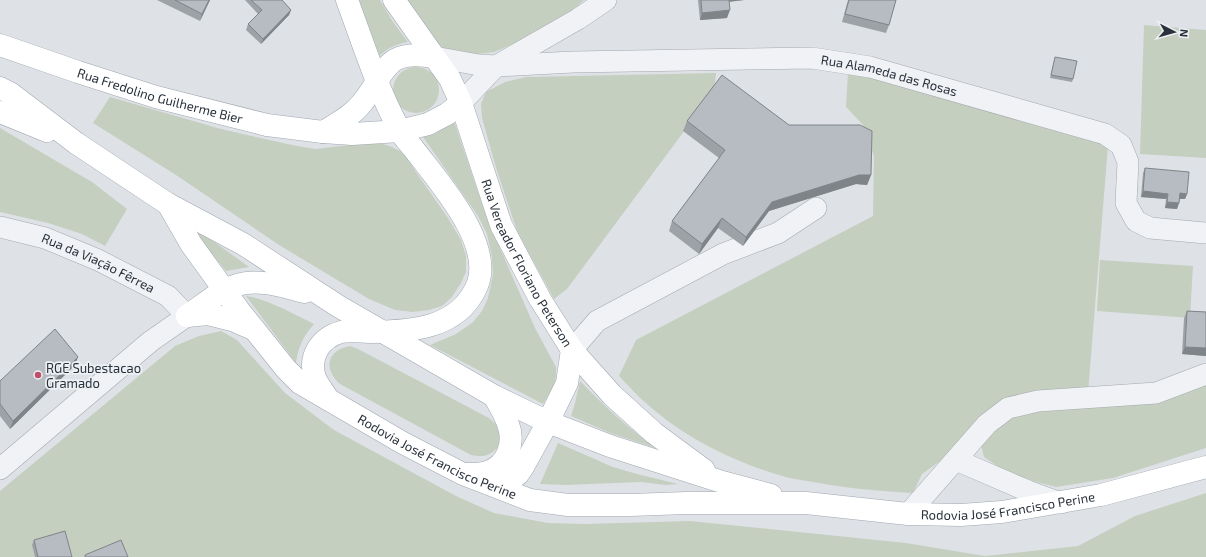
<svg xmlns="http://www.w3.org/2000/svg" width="1206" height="557" font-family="'Exo 2',sans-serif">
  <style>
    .green { fill: #c5cfc0 }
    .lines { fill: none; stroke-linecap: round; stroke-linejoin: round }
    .minor-casing { stroke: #a4a9af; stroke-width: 22 }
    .major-casing { stroke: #9fa7b0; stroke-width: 23 }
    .minor { stroke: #f0f2f5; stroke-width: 21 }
    .major { stroke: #fff; stroke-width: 22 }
    .wall { fill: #9da2a7 }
    .shaded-wall { fill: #7f8488 }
    .building { fill: #b6bcc2; stroke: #7f8488 }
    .poi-dot { fill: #bf4f6a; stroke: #edf1f4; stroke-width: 1.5 }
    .labels { text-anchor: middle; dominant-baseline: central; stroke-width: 3.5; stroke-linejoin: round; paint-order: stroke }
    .street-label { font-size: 13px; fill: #29313b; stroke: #edf1f4 }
    .poi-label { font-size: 13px; fill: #29313b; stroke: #edf1f4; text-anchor: start }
  </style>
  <rect width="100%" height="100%" fill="#dee2e6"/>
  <g class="green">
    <path d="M358,0H380L393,22L408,42C396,44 388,48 379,56Z"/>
    <path d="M407,0H584L575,8L527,38L494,52L470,55L445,49L429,37Z"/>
    <path d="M1144,25L1206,30V158L1140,154Z"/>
    <circle cx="416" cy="90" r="23"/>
    <path d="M848,72L1103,139L1108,146L1088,393L1031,396L922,474L913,493C881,491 850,489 819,483C809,481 799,480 789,478C739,464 687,440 647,404C637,396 629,386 619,376L636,340L873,216L874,156L863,125L846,107Z"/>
    <path d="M716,73L714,91L567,289L554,299L517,231L497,171L482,118L481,104L486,92L505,82L526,77Z"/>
    <path d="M110,97L221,129L292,145L315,149L366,143H380L392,147L402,152L448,218L461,240L466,256V272L461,283L452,297L442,306L429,310L413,312L395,310L369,299L279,245L176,175L93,123Z"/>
    <path d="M454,121L482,204L496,239L535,328L556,367V375L555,384L543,404L430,345L456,334L472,323L482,311L488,298L493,274L492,257L487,234L478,216L423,137L435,134Z"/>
    <path d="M0,128L92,182L127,209L105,246L82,234L48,223L0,212Z"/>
    <path d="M191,225L249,267L226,271L190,227Z"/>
    <path d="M1100,260L1193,266L1190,318L1097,311Z"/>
    <path d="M246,296C265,298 296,315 314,324C303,337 298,347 296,363Z"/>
    <path d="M221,331L237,340L285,393L334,430L456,496L494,513L548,523L585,524L690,521L906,543L985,556L1078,546L1135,516L1206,493V557H0V491L175,346L199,336Z"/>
    <path d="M350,346L358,349L489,418L498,426L501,443C492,455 486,458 471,455L340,384C323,369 327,350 350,346Z"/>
    <path d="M580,381C604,406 629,429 656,448L610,433L571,416L575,403Z"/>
    <path d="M1206,383V448L1113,478L1056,487L1033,481L1003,470L984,457L981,445L1010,415Z"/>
    <path d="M558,443L613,467L637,474L678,484L666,485L641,482L566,485L540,484Z"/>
  </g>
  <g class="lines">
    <g class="minor-casing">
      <g id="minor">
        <path id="s1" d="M434,57L479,65L496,66L573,62L812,58L870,67L1105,134L1121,145L1128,162L1126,203L1136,221L1150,228L1206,233"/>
        <path d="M461,103L496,66L578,19L606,0"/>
        <path id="s2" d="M0,227L45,238L98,260L168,296L187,316L151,341L0,469"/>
        <path d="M572,350L597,321L723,254L778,233L816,208"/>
        <path d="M956,460L1028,491L1061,503"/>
        <path d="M908,514L987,424L1008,408L1038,401L1156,393L1206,374"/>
      </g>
    </g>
    <g class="major-casing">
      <g id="major">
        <path id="s3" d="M394,0L450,79L461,103L501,225L540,299L572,350L612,395L654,433L704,470"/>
        <path id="s4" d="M0,45L78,72L156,97L267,125L323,132L352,134L400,131L428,124L447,114L461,103"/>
        <path d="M0,88L10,93L76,143L168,204L243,244L338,306L494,396L548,422L610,446L719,481L771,495"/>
        <path d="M0,112L47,131"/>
        <path d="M323,132C336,124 352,116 362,103C387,72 384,48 434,57"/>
        <path id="s5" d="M168,204L191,244L238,309L286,369L300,383L403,443L463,474L530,500L568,505H631L686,503H806L908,514L961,515L1002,512L1101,495L1206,467"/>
        <path d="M187,316C202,306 220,290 237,285C259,278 284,287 305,292"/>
        <path d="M187,316L208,314L232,320L253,329"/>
        <path d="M328,399C324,392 318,385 315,378C308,357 320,338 341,332C350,330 362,332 372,332C411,331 457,329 476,288C497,245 437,180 413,148C408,142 402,136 399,129C377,88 363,43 347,0"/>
        <path d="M466,474C473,474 480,474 487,472C508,466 515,442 508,424C505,414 499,405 494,396"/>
        <path d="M501,488L518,474L523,467L548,422L567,383L572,350"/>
      </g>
    </g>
    <use href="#minor" class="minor"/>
    <use href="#major" class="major"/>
  </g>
  <g class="wall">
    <path d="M157,0H210L200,21Z"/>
    <path d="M245,0H282L291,10L289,15L261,44L246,30L248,24L258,14Z"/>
    <path d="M698,0H744L729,2L727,18L700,20Z"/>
    <path d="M848,0H896L889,25L886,33L842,22Z"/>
    <path d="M1055,57L1073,79L1072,82L1050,78Z"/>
    <path d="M687,121L789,125L871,175L867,185L856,184L769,211L743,246L718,228L699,254L669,231L672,221L719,158L683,131Z"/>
    <path d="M1145,168L1187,194L1185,199H1180L1177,209L1165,208L1166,199L1141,197L1143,173Z"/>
    <path d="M1187,311L1206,312V356L1182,354L1184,318Z"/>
    <path d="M75,365L10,429L0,416V381Z"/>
    <path d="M34,540L72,557H35L32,545Z"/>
  </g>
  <g class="shaded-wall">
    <path d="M209,0H210L200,21L202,14Z"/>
    <path d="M726,0H744L725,2Z"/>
    <path d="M291,10L289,15L261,44L263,39Z"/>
    <path d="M730,10L727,18L700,20L702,13Z"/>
    <path d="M859,175H871L867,185L856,184L769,211L743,246L746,237L772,202Z"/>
    <path d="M1143,191L1168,194L1166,199L1141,197Z"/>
    <path d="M1180,193L1187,194L1185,199H1178Z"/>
    <path d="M1167,202L1179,203L1177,209L1165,208Z"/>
    <path d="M722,218L718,228L699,254L702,244Z"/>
    <path d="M1185,347L1206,348V356L1182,354Z"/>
    <path d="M78,357L75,365L10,429L13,421Z"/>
  </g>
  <g class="building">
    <path d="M175,0H209L202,14Z"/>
    <path d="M251,0H282L291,10L263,39L248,24L262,10Z"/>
    <path d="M701,0H729L730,10L702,13Z"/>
    <path d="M849,0H896L889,25L845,14Z"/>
    <path d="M1055,57L1077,61L1073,79L1051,75Z"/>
    <path d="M722,75L789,125H860L872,131L871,175H859L772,202L746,237L722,218L702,244L672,221L725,150L687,121Z"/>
    <path d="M1145,168L1189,172L1187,194L1180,193L1179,203L1167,202L1168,194L1143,191Z"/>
    <path d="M1187,311L1206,312V348L1185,347Z"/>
    <path d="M55,329L78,357L13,421L0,404V381Z"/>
    <path d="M65,531L72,557H38L34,540Z"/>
    <path d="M121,540L128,557H85V555Z"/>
  </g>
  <circle class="poi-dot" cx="38" cy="375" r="4"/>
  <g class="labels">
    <g class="street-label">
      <text stroke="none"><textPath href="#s1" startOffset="458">Rua Alameda das Rosas</textPath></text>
      <text stroke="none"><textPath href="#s4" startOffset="168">Rua Fredolino Guilherme Bier</textPath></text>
      <text stroke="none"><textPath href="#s3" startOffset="297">Rua Vereador Floriano Peterson</textPath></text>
      <text stroke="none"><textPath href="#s2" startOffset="105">Rua da Viação Fêrrea</textPath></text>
      <text stroke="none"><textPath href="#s5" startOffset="379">Rodovia José Francisco Perine</textPath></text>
      <text stroke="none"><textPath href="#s5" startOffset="961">Rodovia José Francisco Perine</textPath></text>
    </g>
    <g class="poi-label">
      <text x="46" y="368">RGE Subestacao<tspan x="46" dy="15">Gramado</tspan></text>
    </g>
  </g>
  <g transform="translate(1174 32) rotate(96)" stroke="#edf1f4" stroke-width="3" paint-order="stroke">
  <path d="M0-3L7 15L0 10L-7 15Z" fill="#29313b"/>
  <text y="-6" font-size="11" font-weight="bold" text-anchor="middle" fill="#29313b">N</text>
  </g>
</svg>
